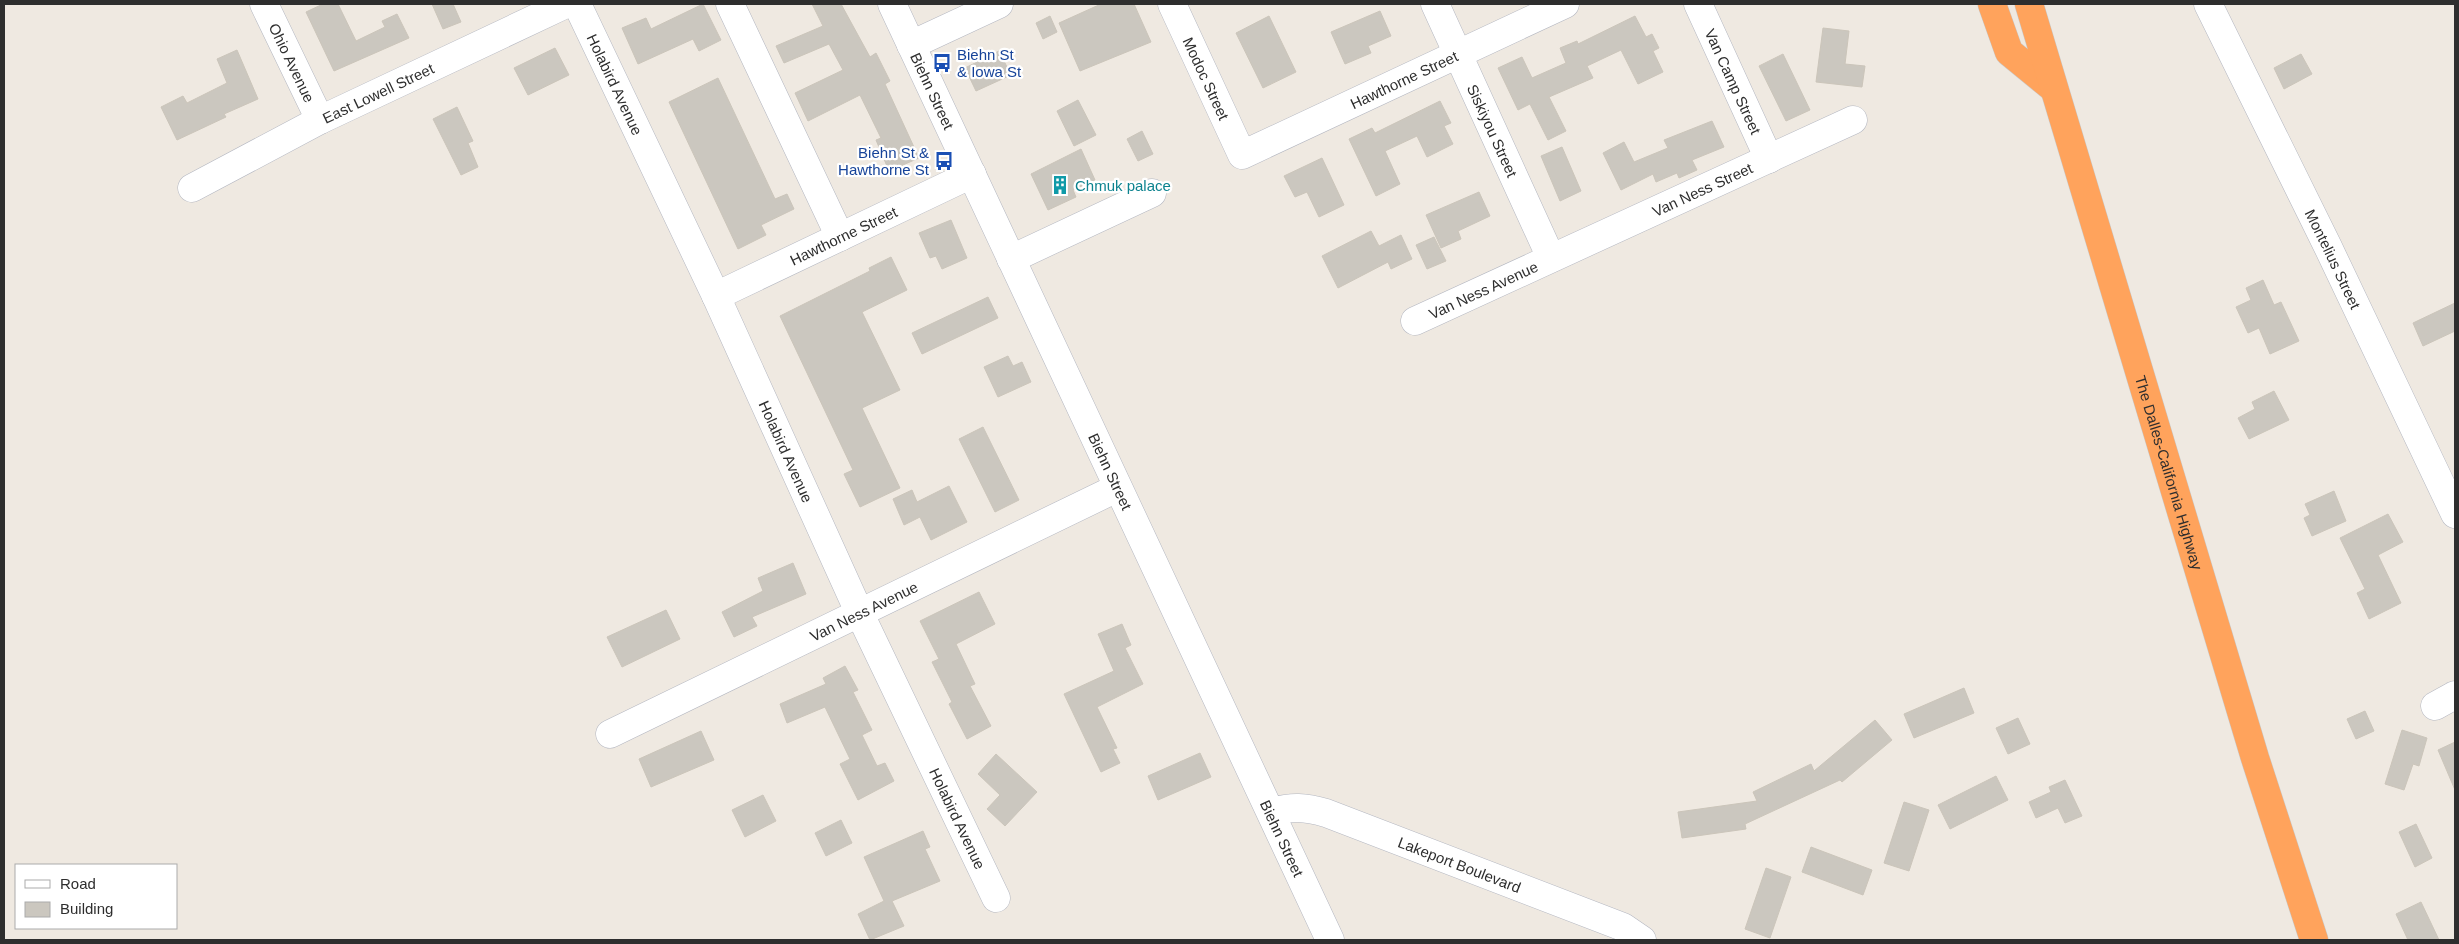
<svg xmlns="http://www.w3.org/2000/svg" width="2459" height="944" font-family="Helvetica,sans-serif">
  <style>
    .building { fill: #cbc7bf; stroke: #cbc5ba }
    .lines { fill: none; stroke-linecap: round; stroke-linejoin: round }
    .minor-casing { stroke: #b4b7c1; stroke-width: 29 }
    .highway-casing { stroke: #c9c9c9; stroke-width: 29 }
    .minor { stroke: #fff; stroke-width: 28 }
    .highway { stroke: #ffa35c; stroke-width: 28 }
    .labels { text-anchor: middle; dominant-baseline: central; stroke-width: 4.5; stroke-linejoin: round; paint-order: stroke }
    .transit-label { font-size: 15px; fill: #164399; stroke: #fff; text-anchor: start }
    .street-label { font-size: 15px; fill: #2e2e2e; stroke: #fff }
    .culture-label { font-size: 15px; fill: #0d838f; stroke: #fff; text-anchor: start }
  </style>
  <rect width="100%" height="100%" fill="#efe9e1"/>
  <g class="building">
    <path d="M323,4H338L356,41L385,27L382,21L397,14L409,38L334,71L306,12Z"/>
    <path d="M432,4H453L461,22L443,29Z"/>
    <path d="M703,4L721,40L699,51L693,39L638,64L622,28L646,18L651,29Z"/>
    <path d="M812,4H841L870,57L876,53L890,81L885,84L919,158L889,171L876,140L881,138L860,95L808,121L795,93L843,70L829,44L784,63L776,46L823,26Z"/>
    <path d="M1101,4H1134L1151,42L1080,71L1059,23Z"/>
    <path d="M1380,11L1391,36L1368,46L1371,53L1345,64L1331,32Z"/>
    <path d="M1050,16L1057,32L1043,39L1036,23Z"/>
    <path d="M1269,16L1296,72L1263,88L1236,33Z"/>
    <path d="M1635,16L1646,37L1652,34L1659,48L1653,51L1663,72L1638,84L1621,50L1587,66L1593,78L1549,97L1566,131L1548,140L1530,104L1518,110L1498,68L1522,57L1532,78L1566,63L1560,48L1577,41L1578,44Z"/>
    <path d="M1823,28L1849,31L1845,64L1865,66L1862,87L1816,82Z"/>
    <path d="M555,48L569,75L528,95L514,68Z"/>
    <path d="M237,50L258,99L224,114L226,117L177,140L161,107L183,96L187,103L227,83L217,59Z"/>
    <path d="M999,51L1011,75L976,91L965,68Z"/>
    <path d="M1783,54L1810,110L1786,121L1759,66Z"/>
    <path d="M2301,54L2312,74L2284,89L2274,68Z"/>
    <path d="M718,78L775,199L787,194L794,209L761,225L766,235L738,249L669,102Z"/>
    <path d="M1078,100L1096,135L1074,146L1057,111Z"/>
    <path d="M1440,101L1451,123L1444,126L1453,144L1427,157L1417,136L1385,151L1400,184L1376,196L1349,139L1372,128L1375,133Z"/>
    <path d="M457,107L473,141L468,143L478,167L461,175L433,119Z"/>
    <path d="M1712,121L1724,147L1692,160L1697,170L1679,178L1677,173L1656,182L1653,174L1621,190L1603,153L1624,142L1634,162L1668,148L1664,140Z"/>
    <path d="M1142,131L1153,154L1138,161L1127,139Z"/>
    <path d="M1562,147L1581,191L1560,201L1541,156Z"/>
    <path d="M1081,149L1095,180L1073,190L1076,197L1048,210L1031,174Z"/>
    <path d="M1322,158L1344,205L1319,217L1307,192L1295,197L1284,176Z"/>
    <path d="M1479,192L1490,216L1458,231L1461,239L1441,248L1426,215Z"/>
    <path d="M951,220L967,258L942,269L936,256L930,258L919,233Z"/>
    <path d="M1371,231L1379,246L1401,235L1412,259L1391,269L1388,262L1338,288L1322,256Z"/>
    <path d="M1434,237L1446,261L1427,269L1416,245Z"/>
    <path d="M891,257L907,290L862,312L900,390L862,408L900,488L860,507L844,474L853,470L780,316L870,271L869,268Z"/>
    <path d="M2263,280L2274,305L2281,302L2299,341L2270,354L2259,328L2248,333L2236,307L2251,300L2246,288Z"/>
    <path d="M988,297L998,318L922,354L912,333Z"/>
    <path d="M2455,303V331L2423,346L2413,323Z"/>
    <path d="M1008,356L1013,366L1022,362L1031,382L998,397L984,367Z"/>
    <path d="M2274,391L2289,420L2249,439L2238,418L2255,409L2252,402Z"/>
    <path d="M983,427L1019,500L995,512L959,439Z"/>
    <path d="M949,486L967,522L931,540L920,517L904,525L893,499L912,490L917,502Z"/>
    <path d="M2334,491L2346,521L2312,536L2304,518L2310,515L2305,504Z"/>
    <path d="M2388,514L2403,542L2378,555L2401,603L2369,619L2357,593L2365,589L2340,538Z"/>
    <path d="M793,563L806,594L752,617L757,626L734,637L722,612L763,591L758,578Z"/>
    <path d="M979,592L995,624L956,644L975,684L970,686L991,726L967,739L949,704L952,702L932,662L939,659L920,621Z"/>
    <path d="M666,610L680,639L622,667L607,637Z"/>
    <path d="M1122,624L1131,645L1125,648L1143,684L1097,707L1117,748L1113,749L1120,763L1101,772L1064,694L1114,671L1098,634Z"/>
    <path d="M845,666L858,690L853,692L872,730L862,735L877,766L885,763L894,781L858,800L840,764L850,759L825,707L787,723L780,704L826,684L823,678Z"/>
    <path d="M1964,688L1974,713L1914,738L1904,714Z"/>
    <path d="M2365,711L2374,731L2356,739L2347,719Z"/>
    <path d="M2018,718L2030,744L2008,754L1996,728Z"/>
    <path d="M1875,720L1892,740L1842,782L1840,780L1745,824L1746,829L1682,838L1678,812L1757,801L1753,792L1811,764L1814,771Z"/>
    <path d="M2402,730L2427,738L2419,766L2413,764L2404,790L2385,784Z"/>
    <path d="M701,731L714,760L651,787L639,759Z"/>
    <path d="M2455,742V790L2438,750Z"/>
    <path d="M1200,753L1211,777L1158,800L1148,776Z"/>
    <path d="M996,754L1037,792L1005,826L987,809L1000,795L978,774Z"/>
    <path d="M1996,776L2008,800L1950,829L1938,805Z"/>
    <path d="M2065,780L2082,816L2065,823L2058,808L2036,818L2029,802L2051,792L2049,787Z"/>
    <path d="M763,795L776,821L745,837L732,810Z"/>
    <path d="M1904,802L1929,810L1909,871L1884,863Z"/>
    <path d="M841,820L852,843L826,856L815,833Z"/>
    <path d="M2416,824L2432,858L2415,867L2399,832Z"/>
    <path d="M923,831L930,847L925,849L940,881L892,901L904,926L870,940L858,914L884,901L864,857Z"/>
    <path d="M1811,847L1872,870L1863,895L1802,872Z"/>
    <path d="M1766,868L1791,877L1770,938L1745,929Z"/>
    <path d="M2421,902L2439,940H2408L2396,914Z"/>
  </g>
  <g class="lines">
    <g class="minor-casing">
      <g id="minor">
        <path id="s1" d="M264,4L320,120"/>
        <path id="s2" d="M577,4L716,296L859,612L996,898"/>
        <path d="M730,4L840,237"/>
        <path id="s3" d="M892,4L1330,940"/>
        <path id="s4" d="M1172,4L1242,155L1565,4"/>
        <path id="s5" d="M1435,4L1551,258"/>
        <path id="s6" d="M1698,4L1769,159"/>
        <path id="s7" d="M2208,4L2328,247L2455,514"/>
        <path d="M911,45L999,4"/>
        <path id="s8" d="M192,188L320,120L566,4"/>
        <path d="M1011,259L1152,193"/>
        <path id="s9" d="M716,296L972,174"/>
        <path id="s10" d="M1415,321L1853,120"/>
        <path d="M2435,706L2455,695"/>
        <path id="s11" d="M610,734L1117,488"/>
        <path id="s12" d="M1271,812C1292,806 1305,807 1326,813L1623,927L1642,940"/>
      </g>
    </g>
    <g class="highway-casing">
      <g id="highway">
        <path d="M1992,4L2009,52L2053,88"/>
        <path id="s13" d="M2029,4L2255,758L2314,940"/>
      </g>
    </g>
    <use href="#minor" class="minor"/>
    <use href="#highway" class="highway"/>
  </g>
  <defs>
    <g id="bus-bare" transform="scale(1.5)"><path d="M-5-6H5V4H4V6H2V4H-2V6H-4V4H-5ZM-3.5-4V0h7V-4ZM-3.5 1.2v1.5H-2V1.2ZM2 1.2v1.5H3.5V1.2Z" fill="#1a4fb4" stroke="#fff" stroke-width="2.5" paint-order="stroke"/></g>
    <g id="building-bare" transform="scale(1.5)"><path d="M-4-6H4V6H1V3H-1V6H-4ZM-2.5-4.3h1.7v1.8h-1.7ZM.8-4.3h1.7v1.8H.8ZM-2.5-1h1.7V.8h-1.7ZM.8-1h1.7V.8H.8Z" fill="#0f9aa8" stroke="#fff" stroke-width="2.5" paint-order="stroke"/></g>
  </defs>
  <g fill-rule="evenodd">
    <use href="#bus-bare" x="942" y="63"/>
    <use href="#bus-bare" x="944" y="161"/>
    <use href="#building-bare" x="1060" y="185"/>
  </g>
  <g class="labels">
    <g class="transit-label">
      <text x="957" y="54">Biehn St<tspan x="957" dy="17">&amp; Iowa St</tspan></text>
      <text x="929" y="152" text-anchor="end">Biehn St &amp;<tspan x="929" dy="17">Hawthorne St</tspan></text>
    </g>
    <g class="street-label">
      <text stroke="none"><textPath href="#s1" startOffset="65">Ohio Avenue</textPath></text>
      <text stroke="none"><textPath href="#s4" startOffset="82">Modoc Street</textPath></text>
      <text stroke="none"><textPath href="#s4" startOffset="345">Hawthorne Street</textPath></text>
      <text stroke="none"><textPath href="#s6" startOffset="85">Van Camp Street</textPath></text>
      <text stroke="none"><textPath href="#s2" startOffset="89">Holabird Avenue</textPath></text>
      <text stroke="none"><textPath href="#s3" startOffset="96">Biehn Street</textPath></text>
      <text stroke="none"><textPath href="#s8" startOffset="209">East Lowell Street</textPath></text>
      <text stroke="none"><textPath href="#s5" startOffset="139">Siskiyou Street</textPath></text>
      <text stroke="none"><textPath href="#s10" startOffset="316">Van Ness Street</textPath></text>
      <text stroke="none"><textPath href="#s9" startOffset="141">Hawthorne Street</textPath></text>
      <text stroke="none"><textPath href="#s7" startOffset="284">Montelius Street</textPath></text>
      <text stroke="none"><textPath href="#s10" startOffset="75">Van Ness Avenue</textPath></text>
      <text stroke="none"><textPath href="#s2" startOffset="494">Holabird Avenue</textPath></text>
      <text stroke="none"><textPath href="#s3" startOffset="516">Biehn Street</textPath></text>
      <text stroke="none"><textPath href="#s13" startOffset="489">The Dalles-California Highway</textPath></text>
      <text stroke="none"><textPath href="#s11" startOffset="282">Van Ness Avenue</textPath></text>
      <text stroke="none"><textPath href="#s2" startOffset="899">Holabird Avenue</textPath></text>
      <text stroke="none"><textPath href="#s3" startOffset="921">Biehn Street</textPath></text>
      <text stroke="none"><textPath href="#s12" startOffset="199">Lakeport Boulevard</textPath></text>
    </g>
    <g class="culture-label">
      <text x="1075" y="185">Chmuk palace</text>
    </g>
  </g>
  <rect width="2459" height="944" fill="none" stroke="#2e2e2e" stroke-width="10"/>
  <rect x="15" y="864" width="162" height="65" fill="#ffffff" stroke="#ababab"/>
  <rect x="25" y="880" width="25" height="8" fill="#ffffff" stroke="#ababab"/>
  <text x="60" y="889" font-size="15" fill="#2e2e2e">Road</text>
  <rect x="25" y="902" width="25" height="15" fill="#cbc7bf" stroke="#ababab"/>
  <text x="60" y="914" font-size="15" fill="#2e2e2e">Building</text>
</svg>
